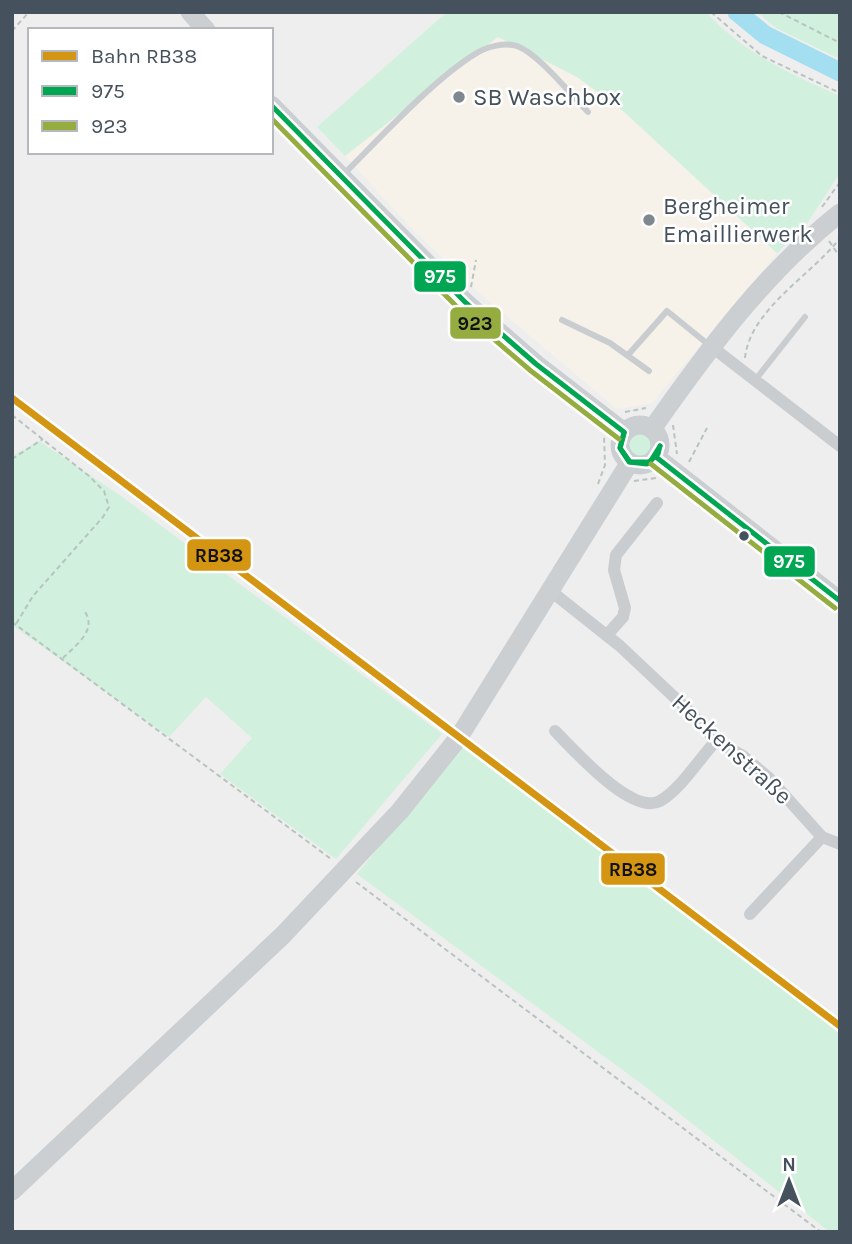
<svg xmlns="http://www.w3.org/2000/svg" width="852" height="1244" font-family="Karla,sans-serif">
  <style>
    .commercial { fill: #f7f2e9 }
    .green { fill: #d1f0dd }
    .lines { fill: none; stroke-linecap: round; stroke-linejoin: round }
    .river { stroke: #a3dff0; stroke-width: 19 }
    .path { stroke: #b7c4c0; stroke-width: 2; stroke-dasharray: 5 3.5; stroke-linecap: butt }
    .lane { stroke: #cacdd0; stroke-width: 6 }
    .street { stroke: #cacdd0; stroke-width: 12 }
    .secondary { stroke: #cbcfd2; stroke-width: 19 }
    .bus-1-casing { stroke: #fff; stroke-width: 10 }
    .bus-2-casing { stroke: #fff; stroke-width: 10 }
    .bus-1 { stroke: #00a651; stroke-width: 5 }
    .bus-2 { stroke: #94ac40; stroke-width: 5 }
    .rail-1-casing { stroke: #fff; stroke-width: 12 }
    .rail-1 { stroke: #d39512; stroke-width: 7 }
    .poi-dot { fill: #80888f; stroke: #fff; stroke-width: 2.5 }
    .bus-dot { fill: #45515c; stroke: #fff; stroke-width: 2.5 }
    .labels { text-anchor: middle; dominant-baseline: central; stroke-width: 5; stroke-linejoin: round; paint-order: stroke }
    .poi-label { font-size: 24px; fill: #45515c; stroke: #fff; text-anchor: start }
    .street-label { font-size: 24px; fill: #45515c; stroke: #fff }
    .line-badge { stroke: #fff; stroke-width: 2.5 }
    .badge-label { font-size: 19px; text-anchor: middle; font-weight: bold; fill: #fff }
    .pale-badge-label { font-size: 19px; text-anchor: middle; font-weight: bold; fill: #111 }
  </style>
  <rect width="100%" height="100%" fill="#efeeee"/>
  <path class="commercial" d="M497,37L577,77L622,110L777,253L652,403L617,409L478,292L414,231L345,156L485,39Z"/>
  <g class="green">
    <path d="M447,12H706C743,53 790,74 840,96V173L808,222L777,253L622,110L577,77L498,37L345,156L317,127Z"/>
    <path d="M757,12H840V59L776,28Z"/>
    <circle cx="640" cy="445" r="14"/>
    <path d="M39,441L121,496L442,734L336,859L220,774L252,738L206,697L169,737L12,625V456Z"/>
    <path d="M460,746L758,968L840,1034V1232H830L647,1088L357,874Z"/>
  </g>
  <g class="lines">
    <path class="river" d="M737,12L765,35L840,72"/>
    <g class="path">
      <path d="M711,12L762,56L840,93"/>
      <path d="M779,12L840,43"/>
      <path d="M12,31L29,12"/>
      <path d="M822,207L840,182"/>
      <path d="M829,241L840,257"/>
      <path d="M471,287L476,260"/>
      <path d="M745,358C750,309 813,274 840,238"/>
      <path d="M625,412L646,408"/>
      <path d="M12,415L89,476L104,491L109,507L103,517L33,596L16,624"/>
      <path d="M673,425L677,454"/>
      <path d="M12,459L43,439"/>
      <path d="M689,462L707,428"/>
      <path d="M634,481L656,478"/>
      <path d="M598,484L605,465L604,435"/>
      <path d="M12,622L331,859"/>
      <path d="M63,658C77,644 99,629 83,609"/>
      <path d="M356,882L821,1232"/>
    </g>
    <g class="lane">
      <path d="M344,174C380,138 433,80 475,54C486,47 504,42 517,46C540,55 570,94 588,112"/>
      <path d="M562,320L610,343L649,371"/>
      <path d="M628,355L667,311L709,345"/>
      <path d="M756,379L805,317"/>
    </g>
    <g class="street">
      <path d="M712,347L840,446"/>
      <path d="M552,592L620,646L690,712L716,741L743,756L769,778L822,837L840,844"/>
      <path d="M607,635L623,617L625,608L614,570L616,555L657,503"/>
      <path d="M555,731C574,750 632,816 660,801C681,789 699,759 716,741"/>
      <path d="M750,914L822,837"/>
    </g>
    <g class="secondary">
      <path d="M190,12L206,30"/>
      <path d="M271,105L466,303L536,364L624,432"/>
      <circle cx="640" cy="445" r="20"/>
      <path d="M652,429C707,351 764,273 840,213"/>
      <path d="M656,457L840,601"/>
      <path d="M12,1191L283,935L400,811L459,737L630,462"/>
    </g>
    <g class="bus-1-casing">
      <g id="bus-1">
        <path d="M271,105L466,303L536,364L624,432"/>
        <path d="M624,433L620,448L630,462H650L660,446"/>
        <path d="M624,433L620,448L629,462L647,464L658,454L660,446"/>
        <path d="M656,457L840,601"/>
      </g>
    </g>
    <g class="bus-2-casing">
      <g id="bus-2">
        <path d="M271,118L460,310L531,371L619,439"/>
        <path d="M651,464L835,608"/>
      </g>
    </g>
    <use href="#bus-1" class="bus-1"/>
    <use href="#bus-2" class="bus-2"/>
    <g class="rail-1-casing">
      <path id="rail-1" d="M12,398L840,1026"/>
    </g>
    <use href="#rail-1" class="rail-1"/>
  </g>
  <g class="poi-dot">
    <circle cx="459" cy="97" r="7"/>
    <circle cx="649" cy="220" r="7"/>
  </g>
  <circle class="bus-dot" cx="744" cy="536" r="6"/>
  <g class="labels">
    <g class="poi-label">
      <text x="473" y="97">SB Waschbox</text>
      <text x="663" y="206">Bergheimer<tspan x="663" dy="28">Emaillierwerk</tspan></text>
    </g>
    <g class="street-label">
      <text transform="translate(732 749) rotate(42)">Heckenstraße</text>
    </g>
  </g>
  <g class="line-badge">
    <rect x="413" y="260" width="54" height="33" rx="7" fill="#00a651"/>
    <rect x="449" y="306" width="53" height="34" rx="7" fill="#94ac40"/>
    <rect x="186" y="538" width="66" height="34" rx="7" fill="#d39512"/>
    <rect x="763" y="545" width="53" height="33" rx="7" fill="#00a651"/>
    <rect x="600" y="852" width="66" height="34" rx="7" fill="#d39512"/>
  </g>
  <g class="badge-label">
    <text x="440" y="283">975</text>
    <text x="789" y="568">975</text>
  </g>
  <g class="pale-badge-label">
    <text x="475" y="330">923</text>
    <text x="219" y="562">RB38</text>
    <text x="633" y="876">RB38</text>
  </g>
  <rect width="852" height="1244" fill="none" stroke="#45515c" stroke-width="28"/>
  <rect x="28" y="28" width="245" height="126" fill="#ffffff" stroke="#b5b9be" stroke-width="2"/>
  <rect x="42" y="51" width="35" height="10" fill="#d39512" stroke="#b5b9be" stroke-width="2"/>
  <text x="91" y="63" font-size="21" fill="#45515c">Bahn RB38</text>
  <rect x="42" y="86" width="35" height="10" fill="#00a651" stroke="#b5b9be" stroke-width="2"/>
  <text x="91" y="98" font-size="21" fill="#45515c">975</text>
  <rect x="42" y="121" width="35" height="10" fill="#94ac40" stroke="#b5b9be" stroke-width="2"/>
  <text x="91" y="133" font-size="21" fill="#45515c">923</text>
  <g transform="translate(789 1181)" stroke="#ffffff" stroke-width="5" paint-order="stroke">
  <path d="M0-5L12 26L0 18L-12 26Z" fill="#45515c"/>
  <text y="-10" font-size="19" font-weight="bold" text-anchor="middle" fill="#45515c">N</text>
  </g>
</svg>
